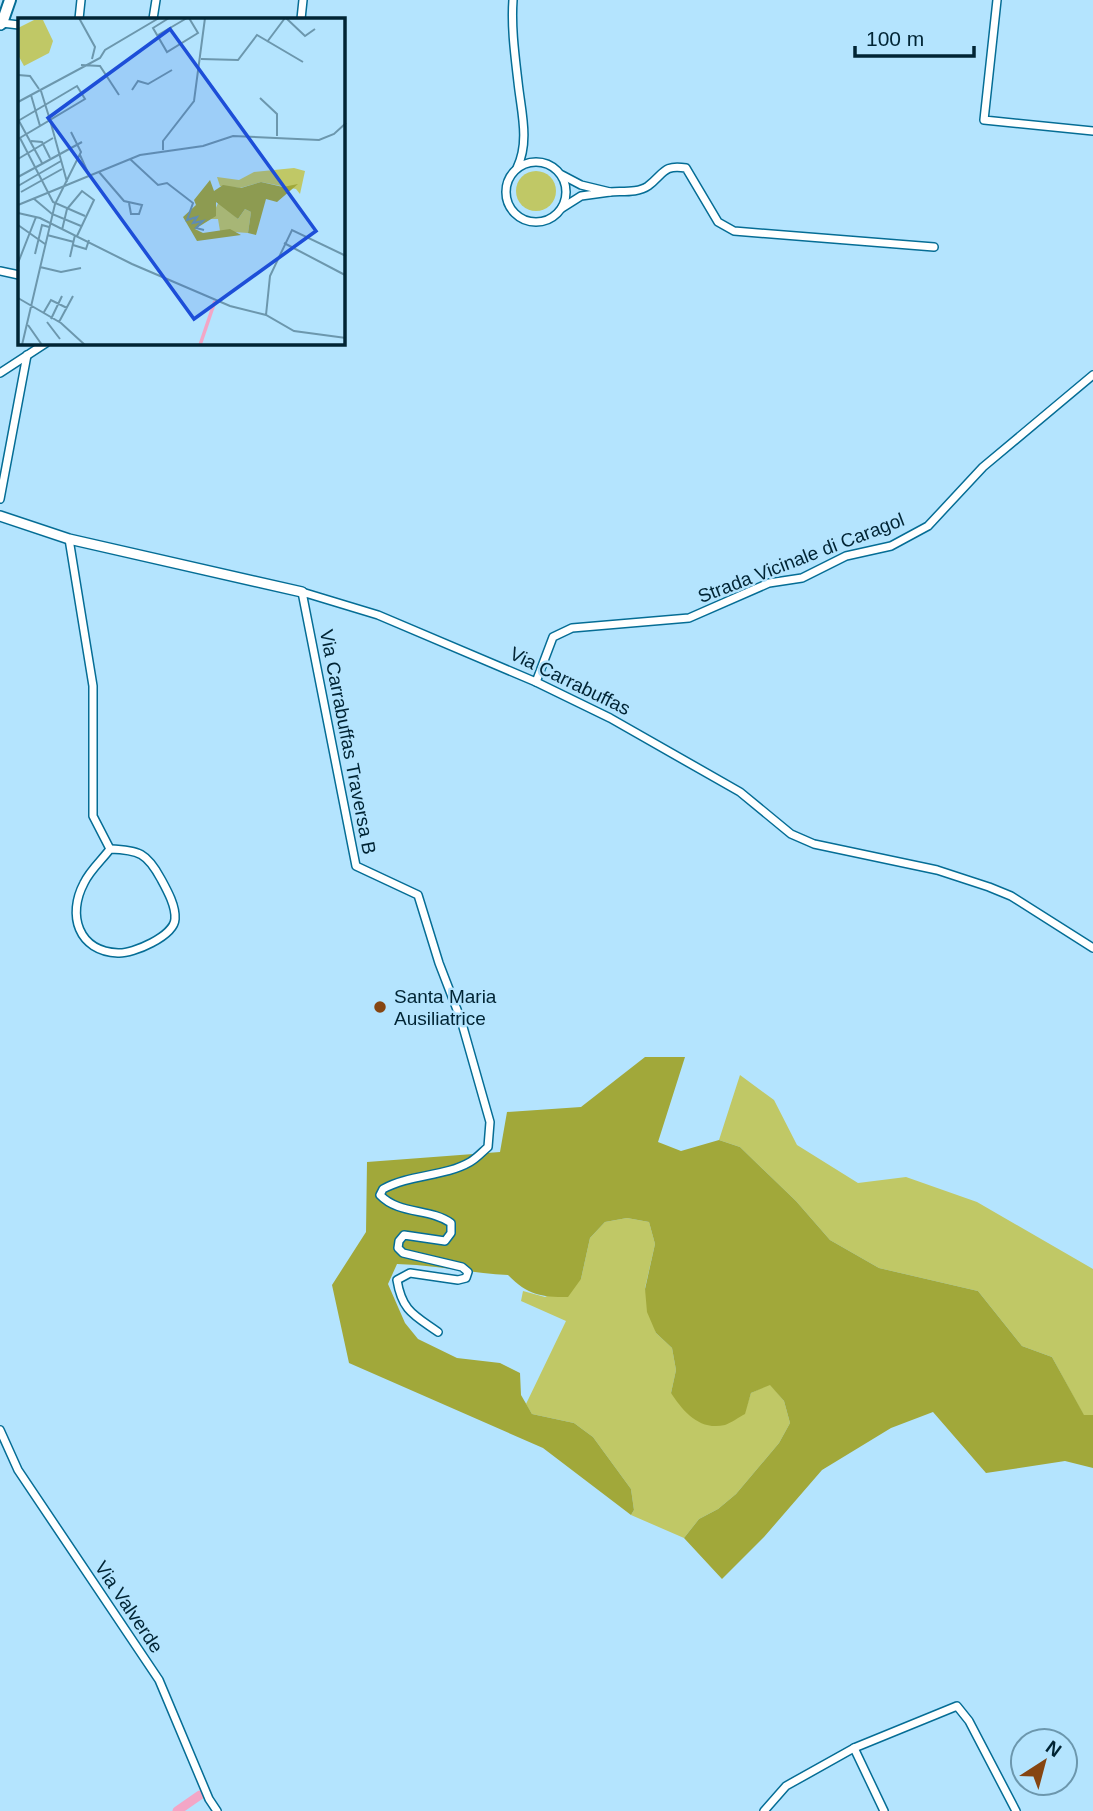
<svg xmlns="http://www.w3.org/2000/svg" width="1093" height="1811" font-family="Arial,sans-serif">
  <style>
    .green { fill: #c0c866 }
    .forest { fill: #a1a83a }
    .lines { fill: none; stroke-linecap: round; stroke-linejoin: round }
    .canal { stroke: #f3a6c6; stroke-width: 9 }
    .minor-casing { stroke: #056d95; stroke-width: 10 }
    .tertiary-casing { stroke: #056d95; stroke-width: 12 }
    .primary-casing { stroke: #056d95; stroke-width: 14 }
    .minor { stroke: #fff; stroke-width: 7 }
    .tertiary { stroke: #fff; stroke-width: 9 }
    .primary { stroke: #fff; stroke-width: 10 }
    .poi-dot { fill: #864511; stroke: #b4e4fe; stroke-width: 2.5 }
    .labels { text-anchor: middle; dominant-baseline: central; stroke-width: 5; stroke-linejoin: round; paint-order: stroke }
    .street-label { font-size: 19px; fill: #002434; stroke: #b4e4fe }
    .poi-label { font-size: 19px; fill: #002434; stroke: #b4e4fe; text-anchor: start }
    .inset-river { fill: none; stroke: #f3a6c6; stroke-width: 3.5 }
    .inset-road { fill: none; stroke: #6c97ad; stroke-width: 2 }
    .view { fill: #1d4ed8; fill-opacity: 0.15; stroke: #1d4ed8; stroke-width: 3.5 }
    .inset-edge { fill: none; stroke: #002434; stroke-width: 3.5 }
  </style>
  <rect width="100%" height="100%" fill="#b4e4fe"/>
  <g class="green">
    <circle cx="536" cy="191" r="20"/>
    <path d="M740,1075L774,1100L797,1145L858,1183L906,1177L977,1202L1093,1269V1415L1084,1416L1052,1357L1022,1346L978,1291L879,1268L830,1240L796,1201L740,1147L719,1140Z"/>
    <path d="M627,1218L649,1222L655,1244L645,1288L656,1333L672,1348L676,1370L671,1393L744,1414L751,1393L770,1384L784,1401L790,1423L779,1443L736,1494L718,1509L699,1519L684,1538L631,1515L634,1510L631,1489L593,1437L574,1423L532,1414L526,1404L566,1321L521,1301L523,1291L545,1297L581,1279L590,1238L605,1222Z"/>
  </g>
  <path class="forest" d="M645,1057H685L658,1142L681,1151L719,1140L740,1147L796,1201L830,1240L879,1268L978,1291L1022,1346L1052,1357L1084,1415H1093V1468L1065,1461L986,1473L933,1412L891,1428L822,1470L764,1537L722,1579L684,1538L699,1519L718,1509L736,1494L779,1443L790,1423L784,1401L770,1385L751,1393L745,1414C739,1417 731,1423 725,1425C699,1431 683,1411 671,1393L676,1370L672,1348L656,1333L647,1312L645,1289L655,1244L649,1222L627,1218L605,1222L590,1238L581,1279L568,1297C540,1297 528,1295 508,1275C470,1273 434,1265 397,1264L388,1284L405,1323L418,1339L457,1358L500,1363L520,1373L521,1395L532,1414L574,1423L593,1437L631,1489L634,1510L631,1515L543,1448L349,1363L332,1285L366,1232L367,1162L500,1152L507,1112L581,1107Z"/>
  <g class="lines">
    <path class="canal" d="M177,1811L200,1795"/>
    <g class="minor-casing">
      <g id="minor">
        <path d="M513,0C511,27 515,56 518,82C521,111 530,141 517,168"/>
        <path d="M997,0L984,120L1093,131"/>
        <path d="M79,19L81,0"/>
        <path d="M153,19L156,0"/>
        <path d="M301,19L303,0"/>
        <path d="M1,26L2,23L19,25"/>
        <circle cx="536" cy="192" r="30"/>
        <path d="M610,192C622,191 638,193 648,186C664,174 663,164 686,168L718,222L734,231L934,247"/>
        <path d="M562,208L581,196L610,192L581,185L562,175"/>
        <path d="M0,271L19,275"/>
        <path d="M0,373L46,343"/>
        <path d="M0,499L27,355"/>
        <path d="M69,539L93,686V816L110,849"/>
        <path d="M536,682L553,637L572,628L689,618L769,583L802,578L846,556L891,546L928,526L983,467L1093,375"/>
        <path d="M110,849C139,850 147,853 161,879C167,890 176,906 175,919C174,936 133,954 118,953C78,951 67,915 84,883C90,870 102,860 110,849Z"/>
        <path d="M438,1332C414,1315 402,1311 397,1280L410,1273L458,1280L466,1278L468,1272L462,1267L403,1253L398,1248L399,1241L404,1235L445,1241L451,1233V1223C430,1208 399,1215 380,1195L383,1189C410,1174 444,1177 470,1162C477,1158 482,1152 488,1147L490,1122L461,1020L439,963L418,895L356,866L302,592L378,615L536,682L610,718L740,792L791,834L814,844L937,870L989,887L1011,896L1093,948"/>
        <path d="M0,1430L18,1470L159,1680L209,1799L217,1811"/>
        <path d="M854,1748L884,1811"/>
        <path d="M764,1811L786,1786L854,1748L957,1706L969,1721L1016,1811"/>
      </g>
    </g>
    <g class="tertiary-casing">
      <path id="tertiary" d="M0,516L69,539L302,592"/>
    </g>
    <g class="primary-casing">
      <path id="primary" d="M0,23H2L10,0"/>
    </g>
    <use href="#minor" class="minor"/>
    <use href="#tertiary" class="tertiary"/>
    <use href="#primary" class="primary"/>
  </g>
  <circle class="poi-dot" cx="380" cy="1007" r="7"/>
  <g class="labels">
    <g class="street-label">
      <text transform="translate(801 558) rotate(-21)">Strada Vicinale di Caragol</text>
      <text transform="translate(570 681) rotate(26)">Via Carrabuffas</text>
      <text transform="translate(348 742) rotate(79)">Via Carrabuffas Traversa B</text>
      <text transform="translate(129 1607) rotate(56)">Via Valverde</text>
    </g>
    <g class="poi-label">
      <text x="394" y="996">Santa Maria<tspan x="394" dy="22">Ausiliatrice</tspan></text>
    </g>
  </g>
  <g transform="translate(18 18)">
    <rect width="327" height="327" fill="#b4e4fe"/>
    <path d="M16,2H25L35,23L31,35L6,48L0,37V10ZM276,150L287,153L282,176L278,171L243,164L222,170L202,168L199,159L221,162L236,154ZM201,183L220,201L227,191L233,194L230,215L202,213L200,201H193Z" fill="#c0c866"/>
    <path d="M192,162L196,173L205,167L223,170L243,164L265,169L280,166L259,184L248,181L238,217L230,215L233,194L227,191L220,201L198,184V198L177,211L185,215L212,211L223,217L179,223L165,199L178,187L176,182Z" fill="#a1a83a"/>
    <path class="inset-river" d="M182,327L197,283"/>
    <path class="inset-road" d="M61,0L77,29L74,41M151,0L135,10L149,34L180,15L171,0M268,0L287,18L297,11M140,17L169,0M249,24L267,0M183,41L220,42L239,17L285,44M63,47L82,48L101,77M0,57L12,58L21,71M114,72L120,63L130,66L154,52M13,77L22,108M242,80L259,96V118M0,84L82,40L87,32L141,0M0,103L59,68L67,81L32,102L49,164M1,103L24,145M2,120L35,184L67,198M0,121L32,102L23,73M13,123L24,124L32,140M145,132V123L176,83L187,0M62,137L71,157M0,141L35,120M112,141L140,167L149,165L175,185L169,202L179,199L175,205L185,203L178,210L186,212M81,154L106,183L124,187L121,196H113L111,185M0,159L64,124M0,168L43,143M3,174L44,151M15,180L34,196L63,208M0,187L122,137L185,128L215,118L301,122L316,116L328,105M0,195L22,200L114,246L212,288L248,297L276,313L328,320M0,207L27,226M44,212L49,191L64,173L76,182L59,218M29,217L56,224M266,225L327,257M55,227L68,231L71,222M17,236L24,207L31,209M52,239L57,217M0,245L18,199M22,249L43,254L63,250M0,280L43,305L67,327M26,294L33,282L49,290M248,297L252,258L274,212L328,238M33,301L44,278M29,304L42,321M41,304L55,278M10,307L24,327M4,327L37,186L63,134L53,114"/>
    <path class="view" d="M152,11L298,213L176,301L30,100Z"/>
    <rect width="327" height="327" class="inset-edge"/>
  </g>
  <g transform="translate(1044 1762) rotate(36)"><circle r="33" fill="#b4e4fe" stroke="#6c97ad" stroke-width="2"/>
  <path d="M0-5L12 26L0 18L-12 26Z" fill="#864511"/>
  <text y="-10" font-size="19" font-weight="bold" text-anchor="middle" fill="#002434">N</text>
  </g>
  <path d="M855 46v10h119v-10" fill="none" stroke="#002434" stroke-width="3.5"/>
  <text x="866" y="46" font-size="21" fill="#002434" stroke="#b4e4fe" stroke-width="5" paint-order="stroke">100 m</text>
</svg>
